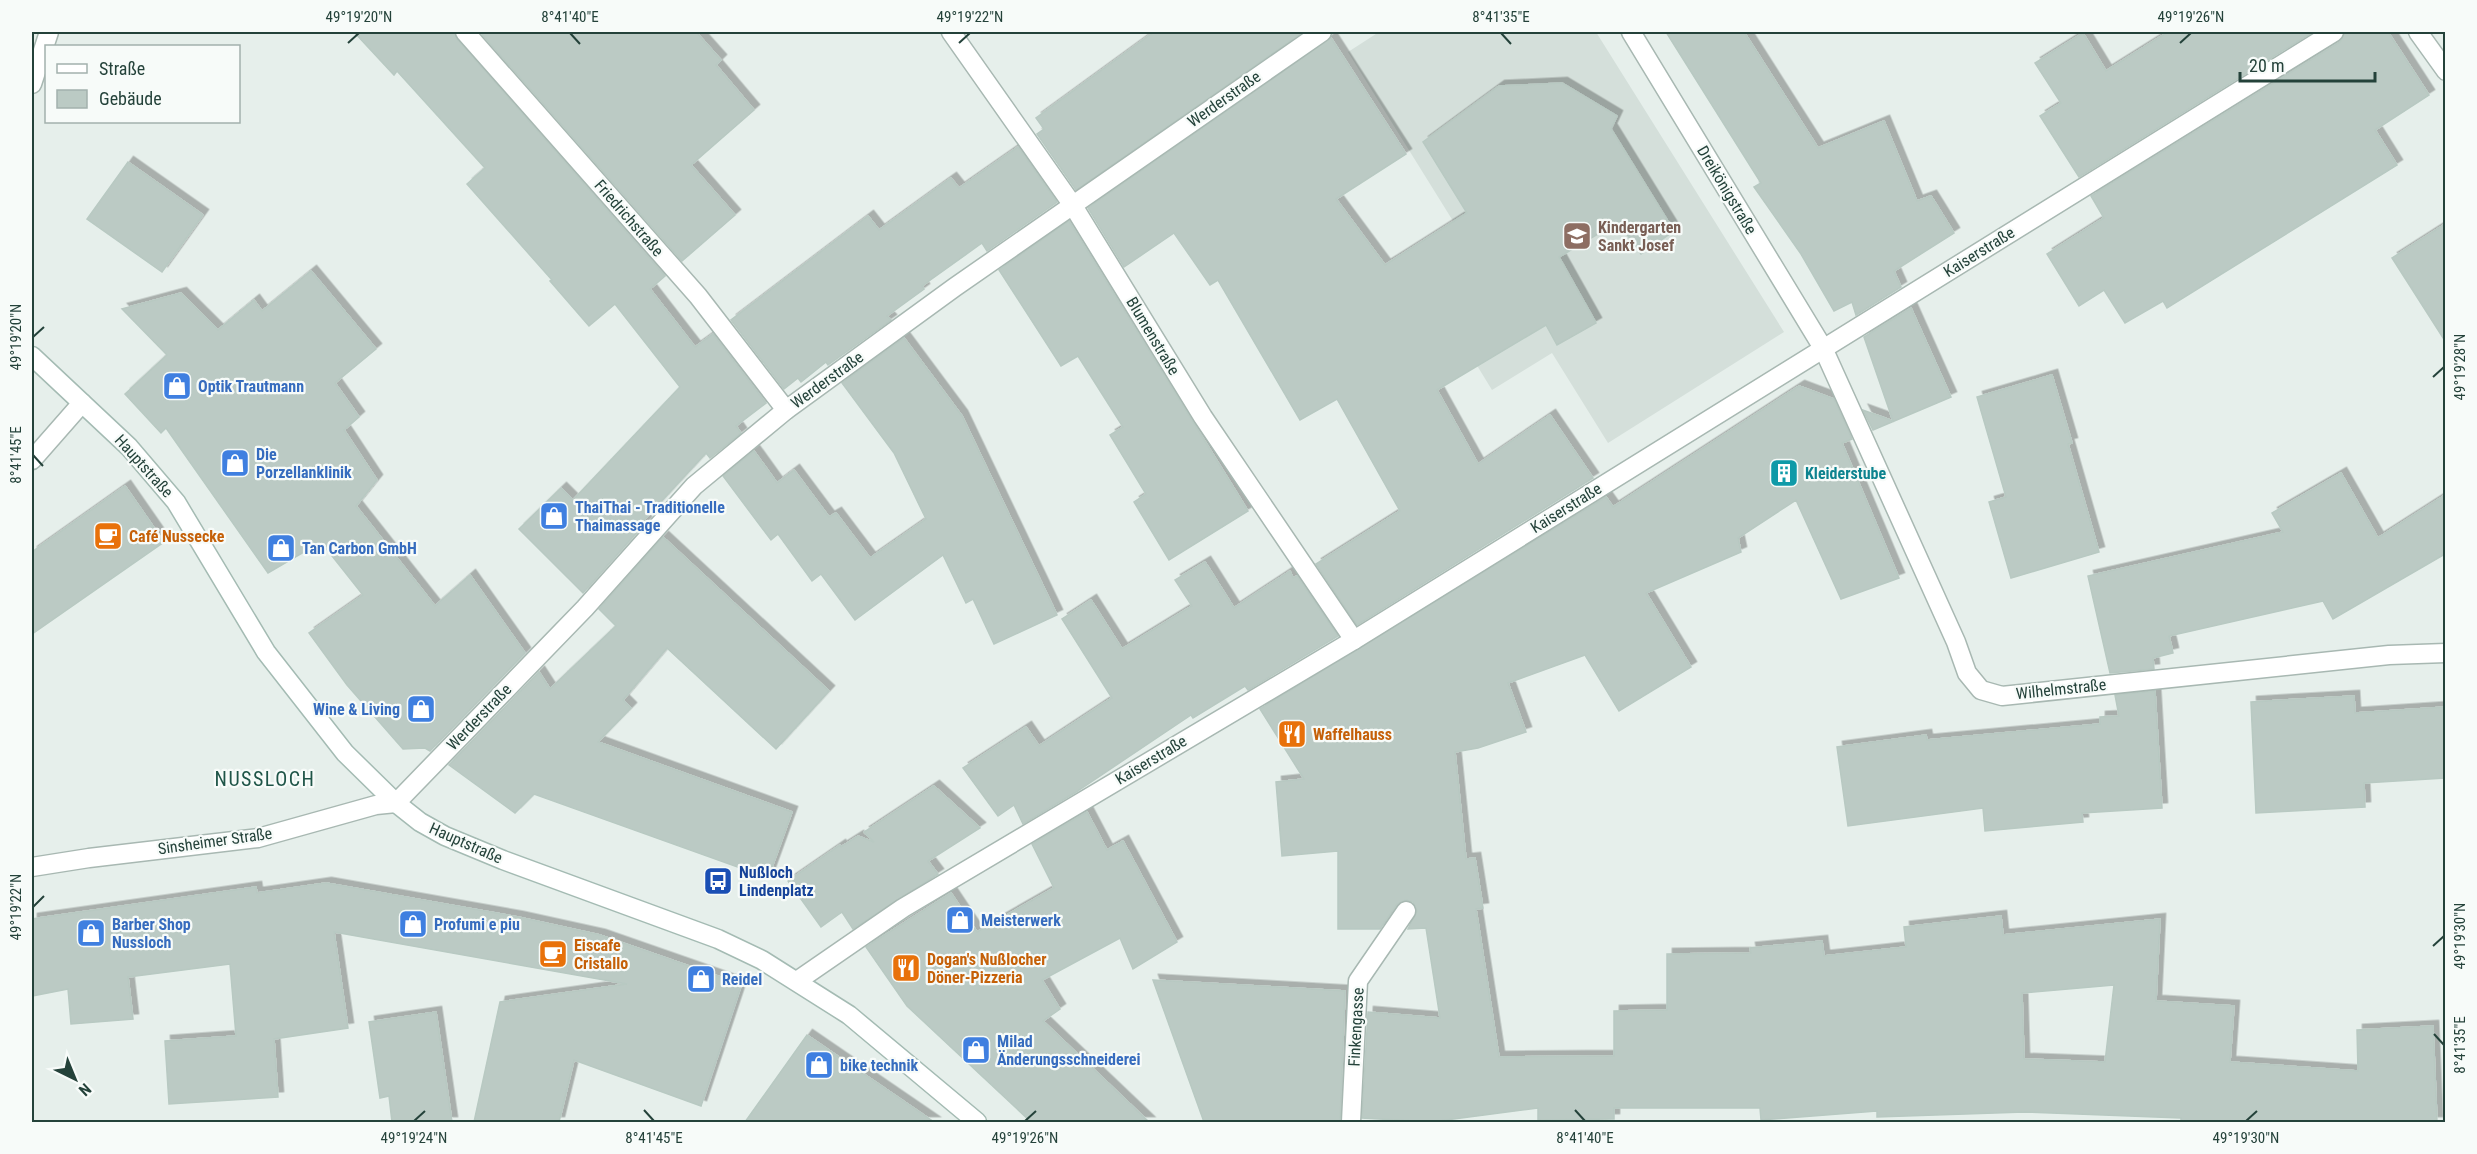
<svg xmlns="http://www.w3.org/2000/svg" width="2477" height="1154" font-family="'Roboto Condensed',sans-serif">
  <style>
    .built { fill: #d4dfda }
    .building { fill: #bbcac4; stroke: #b8c9c2; stroke-width: 1.5; fill-rule: evenodd; filter: url(#shadow) }
    .lines { fill: none; stroke-linecap: round; stroke-linejoin: round }
    .service-casing { stroke: #a8b8b2; stroke-width: 21 }
    .minor-casing { stroke: #a8b8b2; stroke-width: 21 }
    .tertiary-casing { stroke: #a8b8b2; stroke-width: 21 }
    .secondary-casing { stroke: #a4bbb3; stroke-width: 21 }
    .service { stroke: #fff; stroke-width: 18 }
    .minor { stroke: #fff; stroke-width: 18 }
    .tertiary { stroke: #fff; stroke-width: 18 }
    .secondary { stroke: #fff; stroke-width: 18 }
    .ticks { fill: none; stroke: #24423a; stroke-width: 2 }
    .labels { text-anchor: middle; dominant-baseline: central; stroke-width: 4.5; stroke-linejoin: round; paint-order: stroke }
    .street-label { font-size: 16px; fill: #24423a; stroke: #f7fbf9 }
    .education-label { font-size: 16px; font-weight: bold; fill: #785e54; stroke: #f7fbf9; text-anchor: start }
    .shop-label { font-size: 16px; font-weight: bold; fill: #366cbe; stroke: #f7fbf9; text-anchor: start }
    .culture-label { font-size: 16px; font-weight: bold; fill: #0d838f; stroke: #f7fbf9; text-anchor: start }
    .food-label { font-size: 16px; font-weight: bold; fill: #c56008; stroke: #f7fbf9; text-anchor: start }
    .transit-label { font-size: 16px; font-weight: bold; fill: #164399; stroke: #f7fbf9; text-anchor: start }
    .quarter-label { font-size: 20px; letter-spacing: 1.5px; fill: #1f5548; stroke: #f7fbf9 }
    .neatline { fill: none; stroke: #24423a; stroke-width: 2 }
    .ticks-label { font-size: 15px; text-anchor: middle; fill: #24423a }
  </style>
  <defs>
    <filter id="shadow"><feDropShadow dx="5.5" dy="-5.5" stdDeviation="0" flood-color="#0004"/></filter>
  </defs>
  <rect width="100%" height="100%" fill="#e6efeb"/>
  <path class="built" d="M1379,32H1596L1784,332L1608,443L1552,353L1492,390L1407,251L1453,221L1348,52Z"/>
  <g class="building">
    <path d="M354,32H454L457,39L665,276L650,289L695,347L713,334L766,403L736,426L741,433L710,458L706,453L644,520L646,522L583,593L519,529L561,488L573,500L680,387L615,304L589,326L550,281L552,280L467,184L485,168L397,71L394,75Z"/>
    <path d="M480,32H696L721,60L716,65L754,110L691,165L735,215L682,261Z"/>
    <path d="M1154,32H1303L1076,190L1037,134L1044,129L1036,118Z"/>
    <path d="M1666,32H1744L1818,148L1884,121L1917,201L1931,196L1954,233L1894,271L1901,287L1856,315L1852,302L1834,311L1801,254L1754,187L1761,183Z"/>
    <path d="M2168,32H2313L2079,177L2040,116L2061,103L2035,63L2083,33L2106,71Z"/>
    <path d="M2345,32H2388L2429,95L2375,130L2397,165L2167,308L2163,301L2125,323L2104,290L2079,306L2047,254L2104,218L2091,196L2340,42Z"/>
    <path d="M1331,38L1406,154L1336,199L1385,265L1467,213L1423,142L1499,86L1562,83L1617,116L1611,129L1674,231L1641,254L1618,222L1559,257L1596,323L1557,345L1546,325L1437,390L1478,464L1550,415L1593,478L1357,625L1316,564L1400,511L1337,399L1300,420L1218,280L1210,285L1174,233L1124,267L1088,208Z"/>
    <path d="M1018,147L1057,202L987,251L982,243L922,286L924,289L887,316L891,320L828,365L826,362L801,382L798,378L784,389L731,320L868,216L879,230L951,178L959,188Z"/>
    <path d="M128,162L203,215L162,272L87,219Z"/>
    <path d="M1069,221L1248,511L1169,560L1134,502L1146,494L1110,435L1123,427L1078,356L1061,366L999,270Z"/>
    <path d="M2445,224V341L2392,258Z"/>
    <path d="M311,271L376,349L335,383L359,417L344,430L377,480L356,506L435,606L470,575L525,653L430,751L425,748L403,749L347,685L309,633L363,595L321,542L268,573L166,428L161,433L125,394L167,355L122,309L181,293L218,330L254,300L262,311Z"/>
    <path d="M1911,308L1951,397L1873,430L1863,410L1893,421L1864,337Z"/>
    <path d="M904,338L962,416L1057,615L994,644L973,599L966,603L943,555L855,620L821,574L812,581L778,534L771,540L723,476L754,451L777,483L794,470L829,517L836,513L870,558L926,519L894,453L842,383Z"/>
    <path d="M2052,375L2072,443L2068,444L2099,552L2011,578L1989,502L2006,497L1977,397Z"/>
    <path d="M1799,386L1834,399L1852,439L1842,443L1899,578L1841,599L1796,500L1738,538L1741,552L1646,593L1691,667L1619,711L1585,655L1508,683L1526,732L1478,748L1455,752L1466,859L1475,858L1483,908L1476,909L1499,1057L1614,1056V1011L1667,1010V954L1751,953L1750,948L1822,941L1824,956L1906,947L1904,927L2001,916L2003,935L2160,919L2156,1001L2234,1006L2230,1062L2358,1071L2357,1030L2433,1026L2437,1122H2181V1118L2025,1112L1877,1117V1111L1761,1120L1760,1108H1614V1119L1538,1120V1108L1431,1122L1362,1118L1368,1012L1440,1018L1426,928L1408,929L1417,911L1413,902L1406,900L1397,904L1380,929H1338V851L1282,856L1276,782L1304,779L1260,709L1606,497L1613,507ZM2114,985L2105,1062L2024,1059L2022,993Z"/>
    <path d="M2341,473L2378,538L2445,495V554L2333,619L2323,601L2169,636L2173,653L2153,658L2154,669L2110,673L2088,576L2283,532L2272,513Z"/>
    <path d="M125,486L164,542L32,634V552Z"/>
    <path d="M663,537L829,691L776,749L667,648L623,700L631,708L598,742L792,812L768,878L534,794L515,813L449,765L539,672L550,689L616,626L599,609Z"/>
    <path d="M1205,562L1234,608L1290,571L1293,578L1297,576L1338,636L1248,690L1245,686L1193,718L1191,715L1076,792L1023,824L1014,805L998,816L963,768L1026,727L1039,746L1112,698L1062,619L1091,600L1122,649L1192,606L1175,580Z"/>
    <path d="M2155,691L2162,808L2082,813L2083,822L1985,831L1983,808L1848,826L1837,747L1926,735L1927,740L2100,724V717L2119,716L2115,695Z"/>
    <path d="M2354,696L2355,713L2445,707V778L2364,783L2365,807L2256,813L2251,702Z"/>
    <path d="M934,786L980,828L928,861L938,874L853,929L842,912L821,927L788,881L840,845L841,847L858,836L874,842L864,832Z"/>
    <path d="M1087,812L1107,850L1123,841L1177,942L1133,969L1120,938L1042,980L1060,1009L1043,1021L1149,1122H1031L907,1006L866,947L951,893L977,932L1054,888L1032,844Z"/>
    <path d="M326,883L518,917L600,935L738,983V985L741,986L701,1106L574,1060L559,1122H474L500,1002L627,984L334,932L348,1028L274,1039L278,1097L169,1104L165,1041L236,1036L230,964L128,977L133,1019L71,1024L68,989L32,996V919L256,887L257,893Z"/>
    <path d="M1153,980L1345,991L1340,1122H1204Z"/>
    <path d="M436,1012L452,1122H392L389,1096L380,1098L369,1022Z"/>
    <path d="M807,1035L934,1122H745Z"/>
  </g>
  <g class="lines">
    <g class="service-casing">
      <path id="service" d="M32,460L82,403"/>
    </g>
    <g class="minor-casing">
      <g id="minor">
        <path d="M465,32L698,296L786,410"/>
        <path d="M951,32L1072,204L1203,417L1354,640"/>
        <path d="M1631,32L1823,348L1956,642L1967,673L1981,690L2002,696L2389,655L2446,653"/>
        <path d="M2418,32L2446,71"/>
        <path d="M396,803L585,608L694,486L786,410L955,287L1322,32"/>
        <path d="M797,981L903,908L1354,640L2334,32"/>
        <path d="M1351,1122L1358,981L1406,911"/>
      </g>
    </g>
    <g class="tertiary-casing">
      <g id="tertiary">
        <path d="M32,84L49,32"/>
        <path d="M32,867L89,858L258,838L376,805L396,803"/>
      </g>
    </g>
    <g class="secondary-casing">
      <path id="secondary" d="M32,356L129,447L176,502L266,652L345,753L396,803L420,822L445,836L503,860L718,939L762,960L849,1015L977,1122"/>
    </g>
    <use href="#service" class="service"/>
    <use href="#minor" class="minor"/>
    <use href="#tertiary" class="tertiary"/>
    <use href="#secondary" class="secondary"/>
  </g>
  <path class="ticks" d="M570,33L580,44M1501,33L1511,44M348,43L359,33M959,43L970,33M2180,43L2191,33M33,337L44,327M2433,377L2444,367M33,455L43,466M33,907L44,896M2433,946L2444,936M2434,1034L2444,1045M644,1110L654,1121M1575,1110L1585,1121M414,1121L425,1111M1025,1121L1036,1111M2246,1121L2257,1111"/>
  <defs>
    <g id="school-square" transform="scale(1.5)"><rect x="-9" y="-9" width="18" height="18" rx="4" fill="#8d6e63" stroke="#f7fbf9"/><path d="M0-5L7-2L0 1L-7-2ZM-4 1L0 2.5L4 1V4Q0 6-4 4Z" fill="#fff"/></g>
    <g id="shop-square" transform="scale(1.5)"><rect x="-9" y="-9" width="18" height="18" rx="4" fill="#3f7fe0" stroke="#f7fbf9"/><path d="M-5-2.5h2.3a2.7 3.5 0 0 1 5.4 0H5L5.5 6h-11ZM-1.5-2.5h3a1.5 2.3 0 0 0-3 0Z" fill="#fff"/></g>
    <g id="building-square" transform="scale(1.5)"><rect x="-9" y="-9" width="18" height="18" rx="4" fill="#0f9aa8" stroke="#f7fbf9"/><path d="M-4-6H4V6H1V3H-1V6H-4ZM-2.5-4.3h1.7v1.8h-1.7ZM.8-4.3h1.7v1.8H.8ZM-2.5-1h1.7V.8h-1.7ZM.8-1h1.7V.8H.8Z" fill="#fff"/></g>
    <g id="cafe-square" transform="scale(1.5)"><rect x="-9" y="-9" width="18" height="18" rx="4" fill="#e8710a" stroke="#f7fbf9"/><path d="M-5.5-4.5H6V0H3Q3 3.5 0 3.5H-2.5Q-5.5 3.5-5.5 0ZM3-3.2v2h1.7v-2ZM-6 4.5H4V6H-6Z" fill="#fff"/></g>
    <g id="restaurant-square" transform="scale(1.5)"><rect x="-9" y="-9" width="18" height="18" rx="4" fill="#e8710a" stroke="#f7fbf9"/><path d="M-5-6h1v4h1v-4h1v4h1v-4h1v5L-1.5 .5V6h-2V.5L-5-1ZM5-6V6H3V1.5H1.5Q1.5-4 5-6Z" fill="#fff"/></g>
    <g id="bus-square" transform="scale(1.5)"><rect x="-9" y="-9" width="18" height="18" rx="4" fill="#1a4fb4" stroke="#f7fbf9"/><path d="M-5-6H5V4H4V6H2V4H-2V6H-4V4H-5ZM-3.5-4V0h7V-4ZM-3.5 1.2v1.5H-2V1.2ZM2 1.2v1.5H3.5V1.2Z" fill="#fff"/></g>
  </defs>
  <g fill-rule="evenodd">
    <use href="#school-square" x="1577" y="236"/>
    <use href="#shop-square" x="177" y="386"/>
    <use href="#shop-square" x="235" y="463"/>
    <use href="#building-square" x="1784" y="473"/>
    <use href="#shop-square" x="554" y="516"/>
    <use href="#cafe-square" x="108" y="536"/>
    <use href="#shop-square" x="281" y="548"/>
    <use href="#shop-square" x="421" y="709"/>
    <use href="#restaurant-square" x="1292" y="734"/>
    <use href="#bus-square" x="718" y="881"/>
    <use href="#shop-square" x="960" y="920"/>
    <use href="#shop-square" x="413" y="924"/>
    <use href="#shop-square" x="91" y="933"/>
    <use href="#cafe-square" x="553" y="954"/>
    <use href="#restaurant-square" x="906" y="968"/>
    <use href="#shop-square" x="701" y="979"/>
    <use href="#shop-square" x="976" y="1050"/>
    <use href="#shop-square" x="819" y="1065"/>
  </g>
  <g class="labels">
    <g class="street-label">
      <text transform="translate(1224 99) rotate(-35)">Werderstraße</text>
      <text transform="translate(1727 190) rotate(59)">Dreikönigstraße</text>
      <text transform="translate(629 218) rotate(49)">Friedrichstraße</text>
      <text transform="translate(1979 252) rotate(-32)">Kaiserstraße</text>
      <text transform="translate(1153 336) rotate(59)">Blumenstraße</text>
      <text transform="translate(827 380) rotate(-36)">Werderstraße</text>
      <text transform="translate(144 466) rotate(48)">Hauptstraße</text>
      <text transform="translate(1566 508) rotate(-32)">Kaiserstraße</text>
      <text transform="translate(2061 689) rotate(-6)">Wilhelmstraße</text>
      <text transform="translate(479 717) rotate(-46)">Werderstraße</text>
      <text transform="translate(1151 760) rotate(-31)">Kaiserstraße</text>
      <text transform="translate(215 841) rotate(-8)">Sinsheimer Straße</text>
      <text transform="translate(466 843) rotate(24)">Hauptstraße</text>
      <text transform="translate(1356 1027) rotate(-87)">Finkengasse</text>
    </g>
    <g class="education-label">
      <text x="1598" y="227">Kindergarten<tspan x="1598" dy="18">Sankt Josef</tspan></text>
    </g>
    <g class="shop-label">
      <text x="198" y="386">Optik Trautmann</text>
      <text x="256" y="454">Die<tspan x="256" dy="18">Porzellanklinik</tspan></text>
      <text x="575" y="507">ThaiThai - Traditionelle<tspan x="575" dy="18">Thaimassage</tspan></text>
      <text x="302" y="548">Tan Carbon GmbH</text>
      <text x="400" y="709" text-anchor="end">Wine &amp; Living</text>
      <text x="981" y="920">Meisterwerk</text>
      <text x="112" y="924">Barber Shop<tspan x="112" dy="18">Nussloch</tspan></text>
      <text x="434" y="924">Profumi e piu</text>
      <text x="722" y="979">Reidel</text>
      <text x="997" y="1041">Milad<tspan x="997" dy="18">Änderungsschneiderei</tspan></text>
      <text x="840" y="1065">bike technik</text>
    </g>
    <g class="culture-label">
      <text x="1805" y="473">Kleiderstube</text>
    </g>
    <g class="food-label">
      <text x="129" y="536">Café Nussecke</text>
      <text x="1313" y="734">Waffelhauss</text>
      <text x="574" y="945">Eiscafe<tspan x="574" dy="18">Cristallo</tspan></text>
      <text x="927" y="959">Dogan's Nußlocher<tspan x="927" dy="18">Döner-Pizzeria</tspan></text>
    </g>
    <g class="transit-label">
      <text x="739" y="872">Nußloch<tspan x="739" dy="18">Lindenplatz</tspan></text>
    </g>
    <g class="quarter-label">
      <text x="265" y="779">NUSSLOCH</text>
    </g>
  </g>
  <rect width="2477" height="1154" fill="none" stroke="#f7fbf9" stroke-width="66"/>
  <rect x="45" y="45" width="195" height="78" fill="#f7fbf9" stroke="#a3b1ad" stroke-width="1.5"/>
  <rect x="57" y="64" width="30" height="9" fill="#ffffff" stroke="#a3b1ad" stroke-width="1.5"/>
  <text x="99" y="75" font-size="18" fill="#24423a">Straße</text>
  <rect x="57" y="90" width="30" height="18" fill="#bbcac4" stroke="#a3b1ad" stroke-width="1.5"/>
  <text x="99" y="105" font-size="18" fill="#24423a">Gebäude</text>
  <g transform="translate(75 1079) rotate(137)" stroke="#f7fbf9" stroke-width="4.5" paint-order="stroke">
  <path d="M0-4.5L10 22L0 15L-10 22Z" fill="#24423a"/>
  <text y="-9" font-size="16" font-weight="bold" text-anchor="middle" fill="#24423a">N</text>
  </g>
  <path d="M2240 72v9h135v-9" fill="none" stroke="#24423a" stroke-width="3"/>
  <text x="2249" y="72" font-size="18" fill="#24423a" stroke="#f7fbf9" stroke-width="4.5" paint-order="stroke">20 m</text>
  <rect x="33" y="33" width="2411" height="1088" class="neatline"/>
  <g class="ticks-label">
    <text x="359" y="22">49°19'20"N</text>
    <text x="570" y="22">8°41'40"E</text>
    <text x="970" y="22">49°19'22"N</text>
    <text x="1501" y="22">8°41'35"E</text>
    <text x="2191" y="22">49°19'26"N</text>
    <text transform="translate(16 337) rotate(-90)" y="5">49°19'20"N</text>
    <text transform="translate(2460 367) rotate(-90)" y="5">49°19'28"N</text>
    <text transform="translate(16 455) rotate(-90)" y="5">8°41'45"E</text>
    <text transform="translate(16 907) rotate(-90)" y="5">49°19'22"N</text>
    <text transform="translate(2460 936) rotate(-90)" y="5">49°19'30"N</text>
    <text transform="translate(2460 1045) rotate(-90)" y="5">8°41'35"E</text>
    <text x="414" y="1143">49°19'24"N</text>
    <text x="654" y="1143">8°41'45"E</text>
    <text x="1025" y="1143">49°19'26"N</text>
    <text x="1585" y="1143">8°41'40"E</text>
    <text x="2246" y="1143">49°19'30"N</text>
  </g>
</svg>
